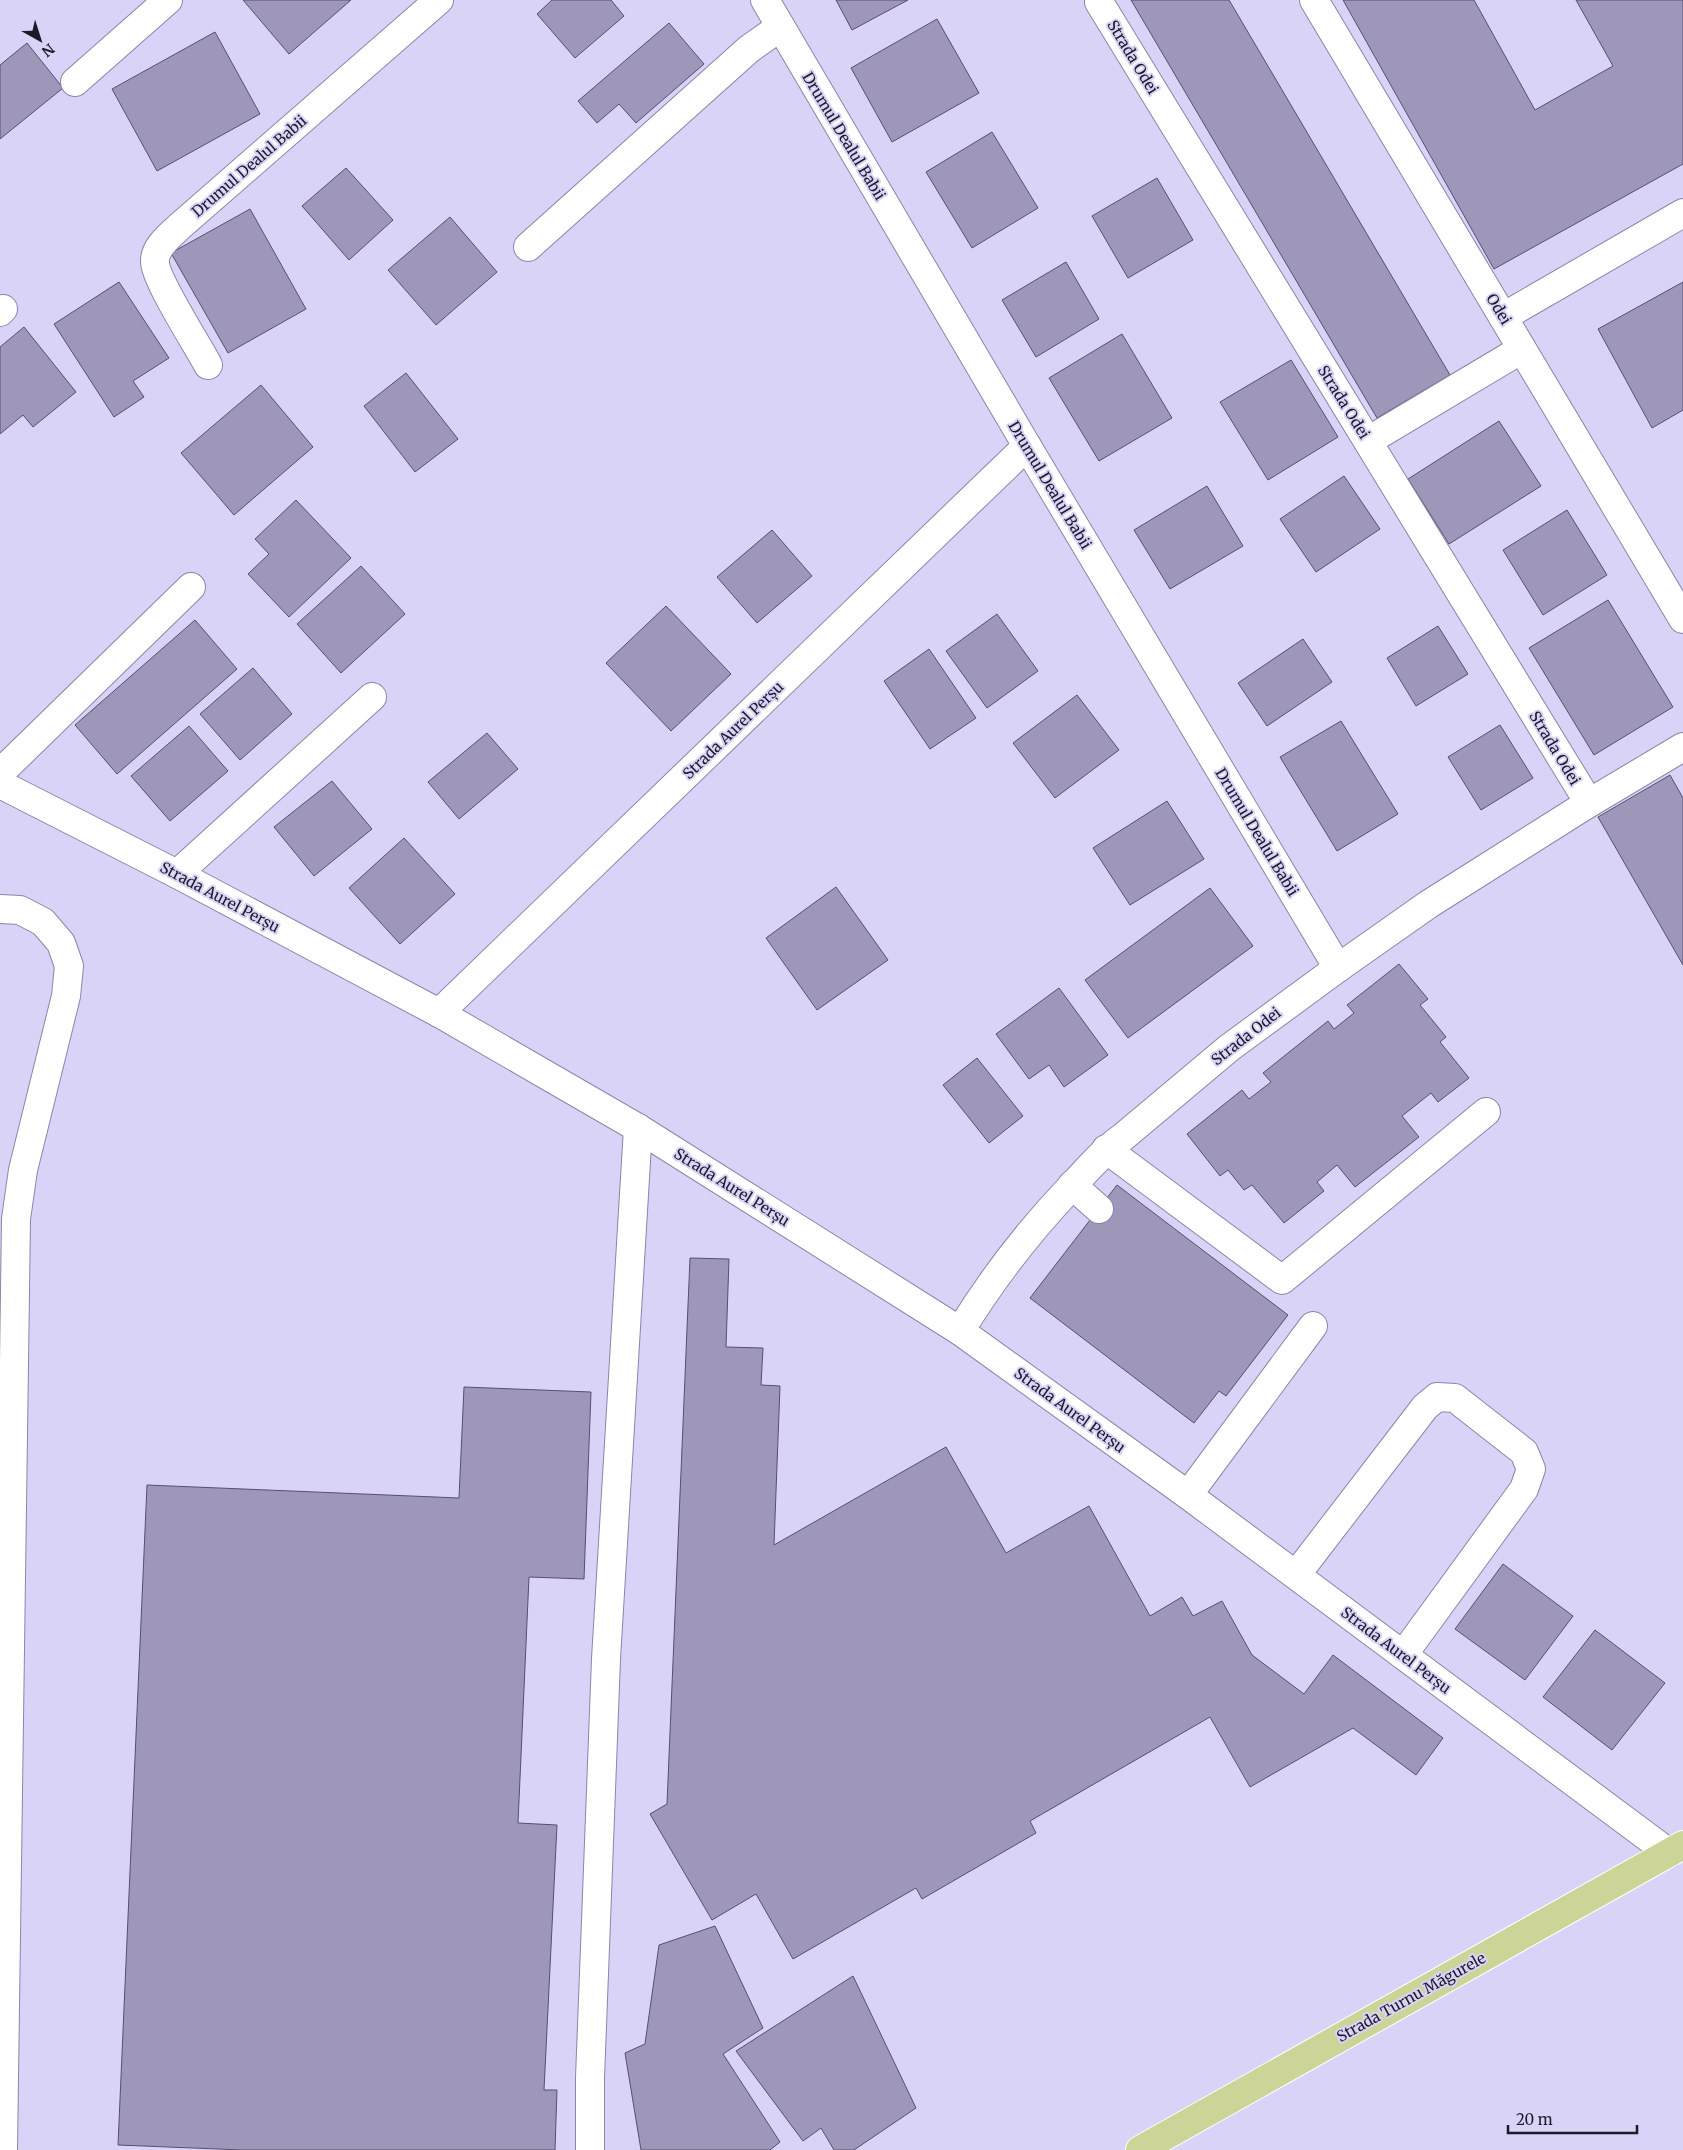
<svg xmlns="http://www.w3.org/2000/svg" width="1683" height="2150" font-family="Merriweather,serif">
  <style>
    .building { fill: #9e97ba; stroke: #574f6f }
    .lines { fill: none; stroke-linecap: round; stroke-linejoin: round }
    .minor-casing { stroke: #8c85a8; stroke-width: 30 }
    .major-casing { stroke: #fff; stroke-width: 30 }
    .minor { stroke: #fff; stroke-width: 28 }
    .major { stroke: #cdd497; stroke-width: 28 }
    .labels { text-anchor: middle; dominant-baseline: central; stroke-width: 4; stroke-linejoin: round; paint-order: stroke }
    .street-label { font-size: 15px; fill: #1d1a28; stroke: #dad3f8 }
  </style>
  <rect width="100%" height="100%" fill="#dad3f8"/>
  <g class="building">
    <path d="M243,0H351L289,54Z"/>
    <path d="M552,0H611L624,16L575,58L537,14Z"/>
    <path d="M836,0H908L852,30Z"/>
    <path d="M1131,0H1229L1450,375L1377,418Z"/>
    <path d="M1343,0H1474L1535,110L1613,66L1576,0H1683V164L1494,269Z"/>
    <path d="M937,19L979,93L892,142L851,68Z"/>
    <path d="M669,23L704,64L636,123L619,104L597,123L578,101Z"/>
    <path d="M215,32L260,114L157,171L112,89Z"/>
    <path d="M27,43L63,88L0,139V65Z"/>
    <path d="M992,132L1038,208L972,248L926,172Z"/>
    <path d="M346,168L393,220L349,260L302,206Z"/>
    <path d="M1157,178L1193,240L1128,278L1092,216Z"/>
    <path d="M250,209L306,309L228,353L171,253Z"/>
    <path d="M450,217L497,272L436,325L388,270Z"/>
    <path d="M1066,262L1099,319L1036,357L1002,300Z"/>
    <path d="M119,282L169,358L133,381L144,397L114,417L54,324Z"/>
    <path d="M1683,282V410L1652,428L1598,329Z"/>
    <path d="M24,327L76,392L33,427L23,415L0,434V347Z"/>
    <path d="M1122,334L1172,418L1099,461L1049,378Z"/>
    <path d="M1291,360L1338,437L1268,480L1220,402Z"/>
    <path d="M406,373L458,439L415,472L364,406Z"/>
    <path d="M261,385L313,447L234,515L181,453Z"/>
    <path d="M1499,421L1541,486L1449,544L1408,479Z"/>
    <path d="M1344,476L1380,529L1316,572L1280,519Z"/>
    <path d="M1207,486L1243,546L1170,589L1134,530Z"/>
    <path d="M296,500L351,558L289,617L248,574L269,554L255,539Z"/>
    <path d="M1567,510L1607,575L1543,615L1503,550Z"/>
    <path d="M772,530L812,576L757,623L717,577Z"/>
    <path d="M361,566L405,614L341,673L297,624Z"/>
    <path d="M1608,600L1673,707L1594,755L1529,648Z"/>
    <path d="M666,606L731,674L671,731L606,663Z"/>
    <path d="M997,614L1038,671L987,708L946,651Z"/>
    <path d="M195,620L237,669L117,774L75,725Z"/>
    <path d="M1438,626L1468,674L1416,706L1387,658Z"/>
    <path d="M1303,639L1332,682L1267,726L1238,683Z"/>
    <path d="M929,649L976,718L930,749L884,681Z"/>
    <path d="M253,668L292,714L240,760L200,714Z"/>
    <path d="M1077,695L1119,750L1055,798L1013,743Z"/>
    <path d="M1341,721L1398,814L1337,851L1280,757Z"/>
    <path d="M1500,725L1533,778L1481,810L1448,757Z"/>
    <path d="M189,726L228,771L170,821L131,776Z"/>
    <path d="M487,733L518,769L459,819L428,782Z"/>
    <path d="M1670,775L1683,798V965L1598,817Z"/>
    <path d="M332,781L372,829L314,876L274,827Z"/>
    <path d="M1167,801L1204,859L1130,905L1093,848Z"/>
    <path d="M404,838L455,894L400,944L349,888Z"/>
    <path d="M836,887L888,960L817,1010L766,938Z"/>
    <path d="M1210,888L1253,946L1128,1038L1085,980Z"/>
    <path d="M1399,964L1428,999L1420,1005L1446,1037L1440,1042L1469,1078L1438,1102L1431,1093L1402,1116L1419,1137L1355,1187L1337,1165L1317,1182L1324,1191L1284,1223L1252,1185L1244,1190L1228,1170L1220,1176L1187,1134L1242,1090L1249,1099L1271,1082L1263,1073L1328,1021L1334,1029L1354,1013L1347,1005Z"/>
    <path d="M1059,988L1108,1055L1064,1087L1049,1065L1029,1079L996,1034Z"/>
    <path d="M977,1058L1023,1116L989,1143L943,1085Z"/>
    <path d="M1117,1185L1288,1315L1226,1396L1219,1391L1194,1423L1030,1298Z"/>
    <path d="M690,1258L729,1259L726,1347L763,1348L761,1385L780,1386L774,1545L946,1447L1006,1553L1089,1506L1150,1616L1182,1597L1193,1616L1222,1601L1252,1655L1304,1694L1333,1655L1443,1738L1416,1775L1353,1728L1250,1787L1210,1717L1030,1821L1036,1833L922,1899L916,1888L793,1959L756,1894L712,1920L650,1814L667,1804Z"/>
    <path d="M464,1387L591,1392L584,1579L529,1577L518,1823L557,1825L544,2090H557L555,2150H243L118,2145L147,1485L459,1498Z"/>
    <path d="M1503,1564L1573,1616L1525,1680L1455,1629Z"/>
    <path d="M1595,1630L1665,1683L1612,1750L1543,1697Z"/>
    <path d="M715,1926L763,2028L723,2054L780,2142L770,2150H641L625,2053L645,2044L659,1945Z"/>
    <path d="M853,1976L916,2108L854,2150H834L821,2128L803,2141L736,2051Z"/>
  </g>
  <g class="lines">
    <g class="minor-casing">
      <g id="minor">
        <path d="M765,0L1027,446L1338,968"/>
        <path d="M1314,0L1683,619"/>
        <path d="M1099,2L1589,803"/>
        <path d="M75,82L168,0"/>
        <path d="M528,247L749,49L780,27"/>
        <path d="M0,312L3,309"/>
        <path d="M1503,317L1683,213"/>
        <path d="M208,365C198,346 155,279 155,262C154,247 171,235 180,226L439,0"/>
        <path d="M1368,441L1522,349"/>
        <path d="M0,773L191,587"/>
        <path d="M0,784L177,874L439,1013L638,1128L960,1331L1188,1495L1669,1853"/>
        <path d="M177,874L372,697"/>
        <path d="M0,909L20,910L43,922L61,943L69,966L66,996L23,1170L16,1219L3,2150"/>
        <path d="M439,1013L1027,446"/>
        <path d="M1106,1149L1282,1280L1486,1112"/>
        <path d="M1072,1185L1099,1209"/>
        <path d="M960,1331C992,1279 1029,1231 1071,1187C1088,1169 1103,1151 1123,1137L1229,1048L1338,968L1429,904L1589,803L1683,747"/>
        <path d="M1188,1495L1313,1326"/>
        <path d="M1296,1575L1425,1407L1437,1397L1455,1398L1524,1452L1531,1469L1524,1489L1403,1655"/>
        <path d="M590,2150V2078L606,1659L638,1128"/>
      </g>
    </g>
    <g class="major-casing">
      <path id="major" d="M1140,2150L1683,1845"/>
    </g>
    <use href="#minor" class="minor"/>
    <use href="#major" class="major"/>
  </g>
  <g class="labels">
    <g class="street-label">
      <text transform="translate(1133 57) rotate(59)">Strada Odei</text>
      <text transform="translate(844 136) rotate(59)">Drumul Dealul Babii</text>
      <text transform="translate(249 166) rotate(-41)">Drumul Dealul Babii</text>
      <text transform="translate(1499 309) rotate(59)">Odei</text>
      <text transform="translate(1344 402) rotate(58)">Strada Odei</text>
      <text transform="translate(1050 485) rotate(59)">Drumul Dealul Babii</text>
      <text transform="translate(733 730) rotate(-44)">Strada Aurel Perșu</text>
      <text transform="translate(1555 748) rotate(59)">Strada Odei</text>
      <text transform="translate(1257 832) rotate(59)">Drumul Dealul Babii</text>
      <text transform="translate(220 897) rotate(28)">Strada Aurel Perșu</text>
      <text transform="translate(1246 1036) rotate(-38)">Strada Odei</text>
      <text transform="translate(732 1187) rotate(32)">Strada Aurel Perșu</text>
      <text transform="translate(1070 1410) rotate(36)">Strada Aurel Perșu</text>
      <text transform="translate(1396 1650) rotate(37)">Strada Aurel Perșu</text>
      <text transform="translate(1411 1997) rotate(-29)">Strada Turnu Măgurele</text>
    </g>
  </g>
  <g transform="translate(40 40) rotate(141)" stroke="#dad3f8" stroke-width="4" paint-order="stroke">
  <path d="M0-4L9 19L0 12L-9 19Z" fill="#1d1a28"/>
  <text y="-8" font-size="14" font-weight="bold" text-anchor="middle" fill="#1d1a28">N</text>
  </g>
  <path d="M1508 2125v8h129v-8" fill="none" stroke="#1d1a28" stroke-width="2.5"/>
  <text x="1516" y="2125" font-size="15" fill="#1d1a28" stroke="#dad3f8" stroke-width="4" paint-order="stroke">20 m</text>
</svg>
